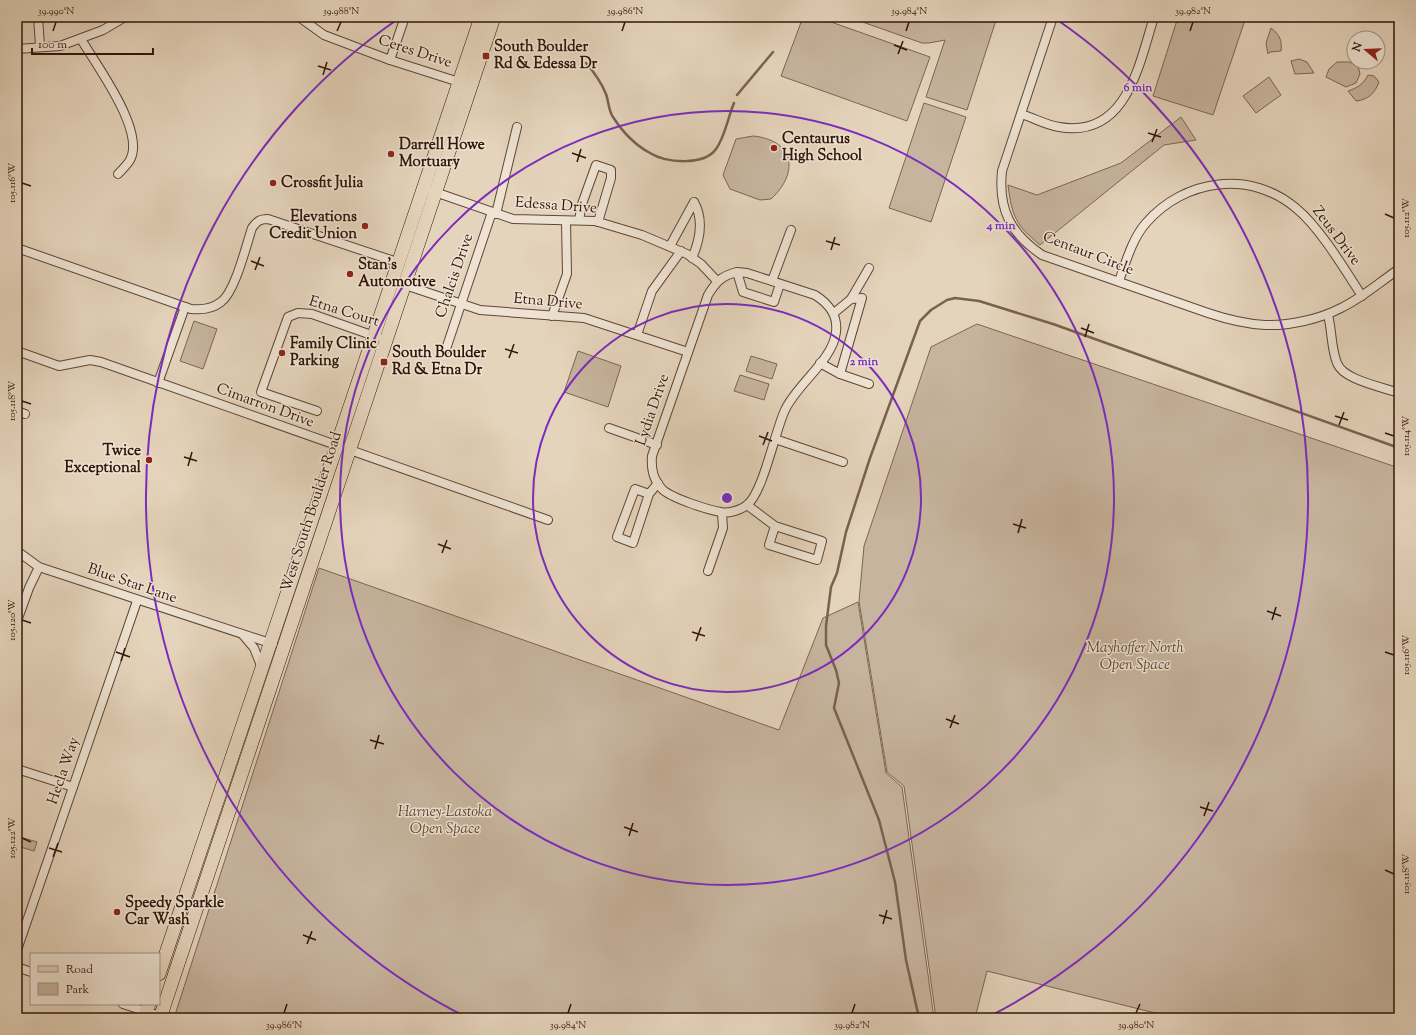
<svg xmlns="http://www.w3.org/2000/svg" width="1416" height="1035" font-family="'Sorts Mill Goudy',serif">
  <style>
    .green { fill: #c7b49e; stroke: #7d6454 }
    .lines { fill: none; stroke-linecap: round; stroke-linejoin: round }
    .stream { stroke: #796150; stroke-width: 2.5 }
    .street-casing { stroke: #604536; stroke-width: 10 }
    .primary-casing { stroke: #33150a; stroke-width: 14 }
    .street { stroke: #eee3d3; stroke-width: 8 }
    .primary { stroke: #e5d4bc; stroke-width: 13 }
    .ticks { fill: none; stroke: #33150a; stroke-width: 1.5 }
    .ring { fill: none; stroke: #7b2cbf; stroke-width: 2 }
    .poi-dot { fill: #8f2418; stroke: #eee3d3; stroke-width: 1.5 }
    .labels { text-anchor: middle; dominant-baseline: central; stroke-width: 3; stroke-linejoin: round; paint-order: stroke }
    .poi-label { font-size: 15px; font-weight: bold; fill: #33150a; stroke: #eee3d3; text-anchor: start }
    .street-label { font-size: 15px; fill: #33150a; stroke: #eee3d3 }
    .park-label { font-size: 15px; font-style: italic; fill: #5f4536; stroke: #eee3d3 }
    .centre { fill: #7b2cbf; stroke: #eee3d3; stroke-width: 2 }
    .ring-label { font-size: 12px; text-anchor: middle; font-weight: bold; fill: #7b2cbf; stroke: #eee3d3; stroke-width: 3; stroke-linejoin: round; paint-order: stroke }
    .neatline { fill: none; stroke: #33150a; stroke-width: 1.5 }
    .ticks-label { font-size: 10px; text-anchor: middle; fill: #33150a }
  </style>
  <rect width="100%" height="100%" fill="#e5d4bc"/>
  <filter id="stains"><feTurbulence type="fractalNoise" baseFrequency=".005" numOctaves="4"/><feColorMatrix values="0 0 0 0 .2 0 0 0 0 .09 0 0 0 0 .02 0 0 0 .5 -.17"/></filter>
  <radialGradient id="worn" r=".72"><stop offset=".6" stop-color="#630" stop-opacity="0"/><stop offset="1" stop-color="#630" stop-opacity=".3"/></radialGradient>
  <g class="green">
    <path d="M803,17H817L930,57L907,121L781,76Z"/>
    <path d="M852,17H997L967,110L926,97L945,40L929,43H922L854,19Z"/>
    <path d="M1178,17H1246L1213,115L1153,96Z"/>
    <path d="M1271,28C1280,35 1282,40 1281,51L1270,52L1268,54L1266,43Z"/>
    <path d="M1299,59L1307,62L1314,73L1295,74L1291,61Z"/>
    <path d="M1337,62H1349L1358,66L1360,74L1356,83L1346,87L1326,77L1329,69Z"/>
    <path d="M1368,75L1374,76L1379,82C1375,93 1368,100 1356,101L1348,91C1357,88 1364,84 1368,75Z"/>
    <path d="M1269,77L1281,95L1256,113L1243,96Z"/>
    <path d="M924,103L966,117L931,222L889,208Z"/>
    <path d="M1181,117L1196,140L1164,145L1040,245C1016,225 1012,217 1008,185L1037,195L1121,163Z"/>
    <path d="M753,136C794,140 800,172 771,199L760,200L730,189L723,175L736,139Z"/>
    <path d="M194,321L217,329L203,369L180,361Z"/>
    <path d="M977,324L1399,468V1018H1175L987,971L975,1018H936L904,786L887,772L859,601L864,546L931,347Z"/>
    <path d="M578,351L621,366L608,407L564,392Z"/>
    <path d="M751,356L777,364L772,379L746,371Z"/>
    <path d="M740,375L769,384L764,400L734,391Z"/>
    <path d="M319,568L779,730L823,618L858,602L886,773L902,787L934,1018H174Z"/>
    <path d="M17,836L37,842L34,851L17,846Z"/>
  </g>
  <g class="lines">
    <g class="stream">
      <path d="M586,63C594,72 601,82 606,94C609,102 608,109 613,117C622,131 635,145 650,153C666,163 704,166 716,149C725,137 728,117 734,103"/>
      <path d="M737,95L773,52"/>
      <path d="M919,1018L906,960L895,882L879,820L834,708L839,683L836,670L826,645V626L831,587L837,573L846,532L870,458L920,321L931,310L947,300L955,298L979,301L1053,324L1399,448"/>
    </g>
    <g class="street-casing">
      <g id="street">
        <path d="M38,17L40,46"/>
        <path d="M299,17L324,35L390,60L459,82"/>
        <path d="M1053,17L1002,171C998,210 1011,234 1042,255L1208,313C1226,319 1245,324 1265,325C1289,326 1320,319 1341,308C1362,298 1380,282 1399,269"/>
        <path d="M81,39C96,65 146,131 130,160C127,165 122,170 118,174"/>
        <path d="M17,49L60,46L103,30L125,17"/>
        <path d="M390,60L405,17"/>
        <path d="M1021,114C1034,118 1046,125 1059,127C1127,139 1139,64 1154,17"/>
        <path d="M432,191L513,219L595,221L642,235L687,254L701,264L717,281"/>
        <path d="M496,214L517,127"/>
        <path d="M579,220L582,204L596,165L611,170V178L598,222"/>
        <path d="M670,246L694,202C704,220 700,240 692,258"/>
        <path d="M17,248L191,309C201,310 212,309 221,302C235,292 246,246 252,228C257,221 260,219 268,219L397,262"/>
        <path d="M737,272L747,273L815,295C829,304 838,315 836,332C833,360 797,384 785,410C775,431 763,493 747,505C741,510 728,514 721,512C708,510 671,498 662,489C653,479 651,469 652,456L708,295C716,282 721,276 737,272Z"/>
        <path d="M737,272L743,292L774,302L780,284"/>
        <path d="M772,281L791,230"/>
        <path d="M1119,281C1126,262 1132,239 1146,223C1184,179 1251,169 1297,209C1320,228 1345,270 1362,296"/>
        <path d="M405,285L480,310L584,318L688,352"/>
        <path d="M851,299L869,268"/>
        <path d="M834,313L851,299L862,298L840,374"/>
        <path d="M1328,315C1332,330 1331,348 1337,363C1343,380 1383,387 1399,393"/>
        <path d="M552,316L567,274L566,221"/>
        <path d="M637,335L652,291L681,251"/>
        <path d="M446,349L492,212"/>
        <path d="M17,351L59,366L90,360L101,362L548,520"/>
        <path d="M820,363L840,374L869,384"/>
        <path d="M158,383L185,307"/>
        <path d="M17,411L25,414"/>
        <path d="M317,411L261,392L288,317L298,313L312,314L377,337"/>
        <path d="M609,428L657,445"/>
        <path d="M775,439L843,462"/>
        <path d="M649,494L635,489L617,537L633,543L649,494L658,483"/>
        <path d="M747,505L775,526L822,541L817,560L769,545L775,526"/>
        <path d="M17,551L39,567L273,644"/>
        <path d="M708,571L723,528L722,513"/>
        <path d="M17,621L29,588L39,567"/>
        <path d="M243,635L254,648L262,668"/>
        <path d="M17,769L73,787"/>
        <path d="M17,950L137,601"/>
        <path d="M17,967L31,972"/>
        <path d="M123,1004L160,1016"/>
      </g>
    </g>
    <g class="primary-casing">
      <g id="primary">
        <path d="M159,974L481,17"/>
        <path d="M144,1018L149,1004"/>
        <path d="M160,1018L494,17"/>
      </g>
    </g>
    <use href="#street" class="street"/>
    <use href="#primary" class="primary"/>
  </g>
  <path class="ticks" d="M53,31L56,22M337,31L341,22M622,31L625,22M906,31L909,22M1190,31L1193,22M894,45L907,50M898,54L903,41M318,66L331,70M323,75L327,62M1148,133L1161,137M1152,142L1157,129M572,153L586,158M577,162L581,149M22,183L31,186M1385,214L1394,218M826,241L840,245M831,250L835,237M251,261L264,266M255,270L260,257M1081,328L1094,333M1085,337L1089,324M505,349L518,353M509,358L514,344M22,401L31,404M1335,416L1348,420M1339,425L1344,412M1385,433L1394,436M759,436L772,441M763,445L768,432M184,457L197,461M188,466L192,452M1013,524L1026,528M1018,533L1022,519M438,544L451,549M442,553L447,540M1267,611L1281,616M22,620L31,623M1272,620L1276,607M692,632L705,636M696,641L701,627M116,652L130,657M1385,652L1394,655M121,661L125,648M946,719L959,724M950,728L955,715M370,740L384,744M375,749L379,735M1200,807L1213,811M1204,816L1209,802M624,827L638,832M629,836L633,823M22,838L31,842M49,848L62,852M53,857L58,843M1385,870L1394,874M879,915L892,919M883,924L887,910M303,935L316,940M307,944L312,931M284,1013L287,1004M568,1013L571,1004M852,1013L855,1004M1136,1013L1140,1004"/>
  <g class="ring">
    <circle cx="727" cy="498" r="194"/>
    <circle cx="727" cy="498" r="387"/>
    <path d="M468 1018A581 581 0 0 1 398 19M1056 19A581 581 0 0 1 986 1018"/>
  </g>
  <g class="poi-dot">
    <rect x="482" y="52" width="8" height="8" rx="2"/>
    <circle cx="774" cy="148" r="4"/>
    <circle cx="391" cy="154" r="4"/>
    <circle cx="273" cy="183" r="4"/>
    <circle cx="365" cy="226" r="4"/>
    <circle cx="350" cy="274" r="4"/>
    <circle cx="282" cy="353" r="4"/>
    <rect x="380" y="358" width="8" height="8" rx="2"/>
    <circle cx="149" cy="460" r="4"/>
    <circle cx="117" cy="912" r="4"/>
  </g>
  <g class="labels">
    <g class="poi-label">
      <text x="494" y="47">South Boulder<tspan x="494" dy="17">Rd &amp; Edessa Dr</tspan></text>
      <text x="782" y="139">Centaurus<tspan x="782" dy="17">High School</tspan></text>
      <text x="399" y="145">Darrell Howe<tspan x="399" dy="17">Mortuary</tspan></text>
      <text x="281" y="183">Crossfit Julia</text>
      <text x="357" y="217" text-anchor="end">Elevations<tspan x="357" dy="17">Credit Union</tspan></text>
      <text x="358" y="265">Stan's<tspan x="358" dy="17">Automotive</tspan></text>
      <text x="290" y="344">Family Clinic<tspan x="290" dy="17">Parking</tspan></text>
      <text x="392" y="353">South Boulder<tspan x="392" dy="17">Rd &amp; Etna Dr</tspan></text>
      <text x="141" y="451" text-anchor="end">Twice<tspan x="141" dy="17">Exceptional</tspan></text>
      <text x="125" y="903">Speedy Sparkle<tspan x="125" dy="17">Car Wash</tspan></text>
    </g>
    <g class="street-label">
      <text transform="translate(415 52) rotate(18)">Ceres Drive</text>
      <text transform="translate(556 206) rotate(4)">Edessa Drive</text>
      <text transform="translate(1336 236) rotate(53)">Zeus Drive</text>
      <text transform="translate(1088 254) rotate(21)">Centaur Circle</text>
      <text transform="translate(455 276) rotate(-71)">Chalcis Drive</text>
      <text transform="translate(548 302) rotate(5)">Etna Drive</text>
      <text transform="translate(344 312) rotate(17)">Etna Court</text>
      <text transform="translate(265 406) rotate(20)">Cimarron Drive</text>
      <text transform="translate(653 410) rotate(-71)">Lydia Drive</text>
      <text transform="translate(312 512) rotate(-72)">West South Boulder Road</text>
      <text transform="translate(132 584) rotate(19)">Blue Star Lane</text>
      <text transform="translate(64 771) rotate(-71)">Hecla Way</text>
    </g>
    <g class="park-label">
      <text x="1135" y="648">Mayhoffer North<tspan x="1135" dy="17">Open Space</tspan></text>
      <text x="445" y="812">Harney-Lastoka<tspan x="445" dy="17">Open Space</tspan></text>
    </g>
  </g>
  <circle cx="727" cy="498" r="6" class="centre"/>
  <g class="ring-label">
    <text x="1138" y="91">6 min</text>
    <text x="1001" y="229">4 min</text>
    <text x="864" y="365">2 min</text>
  </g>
  <rect width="1416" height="1035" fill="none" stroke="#e5d4bc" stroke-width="44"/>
  <rect x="30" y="953" width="130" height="52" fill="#eee3d3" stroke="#a39183"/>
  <rect x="38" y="966" width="20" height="6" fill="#e5d4bc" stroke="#a39183"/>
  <text x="66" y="973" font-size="12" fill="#33150a">Road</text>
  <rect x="38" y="983" width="20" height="12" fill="#c7b49e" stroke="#a39183"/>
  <text x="66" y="993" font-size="12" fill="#33150a">Park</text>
  <g transform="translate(1366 50) rotate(289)"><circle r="19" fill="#eee3d3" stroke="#a39183"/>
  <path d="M0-3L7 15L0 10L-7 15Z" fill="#8f2418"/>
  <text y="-6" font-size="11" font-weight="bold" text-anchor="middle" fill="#33150a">N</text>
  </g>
  <path d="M32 48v6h121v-6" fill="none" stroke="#33150a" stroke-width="2"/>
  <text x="38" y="48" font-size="12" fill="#33150a" stroke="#eee3d3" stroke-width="3" paint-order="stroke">100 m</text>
  <rect x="22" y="22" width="1372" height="991" class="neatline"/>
  <g class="ticks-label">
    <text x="56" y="14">39.990°N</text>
    <text x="341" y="14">39.988°N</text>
    <text x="625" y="14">39.986°N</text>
    <text x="909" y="14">39.984°N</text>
    <text x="1193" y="14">39.982°N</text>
    <text transform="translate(11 183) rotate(-90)" y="4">105.116°W</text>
    <text transform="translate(1405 218) rotate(-90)" y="4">105.112°W</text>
    <text transform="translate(11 401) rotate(-90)" y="4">105.118°W</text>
    <text transform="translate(1405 436) rotate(-90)" y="4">105.114°W</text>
    <text transform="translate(11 620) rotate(-90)" y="4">105.120°W</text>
    <text transform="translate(1405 655) rotate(-90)" y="4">105.116°W</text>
    <text transform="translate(11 838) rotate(-90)" y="4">105.122°W</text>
    <text transform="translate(1405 874) rotate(-90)" y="4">105.118°W</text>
    <text x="284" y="1028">39.986°N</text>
    <text x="568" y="1028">39.984°N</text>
    <text x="852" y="1028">39.982°N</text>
    <text x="1136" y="1028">39.980°N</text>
  </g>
  <rect width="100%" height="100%" filter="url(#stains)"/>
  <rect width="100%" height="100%" fill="url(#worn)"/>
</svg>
